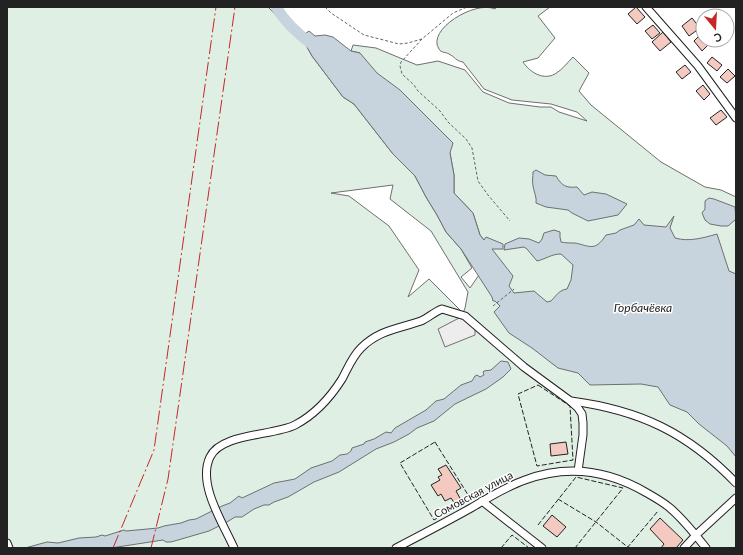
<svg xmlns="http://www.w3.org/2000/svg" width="743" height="555" font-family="Lato,sans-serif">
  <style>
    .green { fill: #e0efe3; stroke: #6f6f6f; fill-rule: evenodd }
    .parking { fill: #ededed; stroke: #6f6f6f }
    .water { fill: #c7d3dd; stroke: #6f6f6f }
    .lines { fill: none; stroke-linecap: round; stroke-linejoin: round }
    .river { stroke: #c7d3dd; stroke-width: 11 }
    .building { fill: #f3c9c0; stroke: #222 }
    .minor-casing { stroke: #222; stroke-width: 9 }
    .path { stroke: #646464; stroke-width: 1; stroke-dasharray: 3 2; stroke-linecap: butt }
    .minor { stroke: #fff; stroke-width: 7 }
    .fence { stroke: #222; stroke-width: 1; stroke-dasharray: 5 2; stroke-linecap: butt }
    .power { stroke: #c62828; stroke-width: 1; stroke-dasharray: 14 3 2 3; stroke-linecap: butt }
    .labels { text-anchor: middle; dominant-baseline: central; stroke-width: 3; stroke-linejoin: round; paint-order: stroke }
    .street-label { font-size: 11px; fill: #222; stroke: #fff }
    .water-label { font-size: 12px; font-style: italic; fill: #222; stroke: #fff }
  </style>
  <rect width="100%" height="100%" fill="#fff"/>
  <path class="green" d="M7,7H268L307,47L312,56L343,97L354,104L393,154L415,176L426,197L437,215L446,232L461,249L472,268L461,277L470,288L494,253L480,235L473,213L454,193V175L450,153L364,60L360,53L351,51L353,45L376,48L417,65L438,61L465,70L483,92L509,103L540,107H551L559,112L587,121L577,112L551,104L512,100L484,89L463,62C456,61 455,57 449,54C446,52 441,53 439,49C426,30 475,0 495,9L497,7H550L538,16L555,38L538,58L523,62C529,71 542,81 555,74C562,70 568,62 573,57L589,73L579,91L591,105L661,162L705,187L721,190L736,197V548H7ZM393,185L390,199L431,231L468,292L465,308L463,313L429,279L408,297L419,270L389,226L349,196L331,193Z"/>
  <path class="parking" d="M461,317L475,325V335L445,347L438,329Z"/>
  <g class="water">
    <path d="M309,31L315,36L325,35L333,37L351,51L360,53L377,73L400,90L453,143L450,153L454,175V193L473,213L480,235L484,240L486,237L503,244V249H492L513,276L509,286L514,293L534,291L547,302L551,301C556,296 559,290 567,289L571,280L573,265L561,254C551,254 546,259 537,261L527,249L524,247L504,250L505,244L519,238L529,239L539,243L542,239L544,233L554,230L560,232V237L561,242C566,243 570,243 575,243C590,246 595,252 606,235L616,233L620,230L634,225L639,219L644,225L666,227L674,216L670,228L675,238C689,242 703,238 717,234L729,271L736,274V457L727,446L699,424L687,412L670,405L658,387L641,384L590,385L578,373L558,368L532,348L509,333L494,312L500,306L495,301H493L492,297L461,249L446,232L437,215L426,197L415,176L393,154L354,104L343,97L312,56L307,47L299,38Z"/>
    <path d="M536,170L545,175L556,176C562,186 566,188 577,187L584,195L592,192L606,194L627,204L618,215L588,221L572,213L568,210L546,207L536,203C537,198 534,192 533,186C532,181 533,177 533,172Z"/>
    <path d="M709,198L714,199L735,207L736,219L728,226H721L710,224L705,220L702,213L705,209V201Z"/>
    <path d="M501,361L508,362L511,369L503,377L486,389L455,404L434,421L417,428L409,434L394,442L376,449L339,472L314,482L288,497L274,502L269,505H264L254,509L242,517H235L227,522L209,531L171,542H166L163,540L111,548H25L47,542L58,543L79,538L96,537L102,535L105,536L124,530L126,531L158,528L164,526L181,523L189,520L196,519L222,506L230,503L239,496L242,498L274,483L295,479L311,468L332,461L340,455L347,454L351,451L352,448L364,444L365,442L374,439L386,432L391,433L395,428L426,410L436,401L444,399L461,385L472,381L475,376L477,375L480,377L484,375L483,372L484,371L491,370Z"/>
  </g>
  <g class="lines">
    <path class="river" d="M276,7C285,22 299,35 313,45"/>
  </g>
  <g class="building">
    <path d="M636,7L645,17L637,24L628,14Z"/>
    <path d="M692,18L700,28L689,36L682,26Z"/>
    <path d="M653,25L660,33L652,39L645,31Z"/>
    <path d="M663,32L671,42L660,51L652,42Z"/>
    <path d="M700,35L708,45L702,51L694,41Z"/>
    <path d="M712,57L722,65L717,71L707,63Z"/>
    <path d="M685,65L691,72L682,79L676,72Z"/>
    <path d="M728,69L735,76L727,83L720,77Z"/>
    <path d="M703,85L710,94L704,100L696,91Z"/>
    <path d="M721,110L727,117L716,125L710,118Z"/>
    <path d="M566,442L568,454L551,456L550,444Z"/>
    <path d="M446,465L461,488L456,491L461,500L455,504L451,498L445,501L441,494L438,496L431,485L440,480L438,477L442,475L438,469Z"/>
    <path d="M552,515L566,527L557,537L543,526Z"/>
    <path d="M660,518L683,540L676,548H661L664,544L650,529Z"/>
  </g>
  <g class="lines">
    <g class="minor-casing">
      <g id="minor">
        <path d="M646,7L698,66L736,118"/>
        <path d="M571,401C640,410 688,433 736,483"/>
        <path d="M482,501L542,548"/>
        <path d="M7,543L9,548"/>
        <path d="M234,548C223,523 197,484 210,457C221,433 273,436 295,425C316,414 330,398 342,379C348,368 352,357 361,348C379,330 398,329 421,321C428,318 434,312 442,309L465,316L524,367L569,400L578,408L582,414L583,423V435L578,471"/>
        <path d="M396,548C421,535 446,522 471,508C488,498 505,487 525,480C568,464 608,470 647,493C654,497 663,502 670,508C683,519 695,534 706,548"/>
        <path d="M684,548L696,535L736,498"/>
      </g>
    </g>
    <g class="path">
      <path d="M325,7L331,13L364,35L399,44L408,43L422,39L453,13L467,7"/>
      <path d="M422,39L401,62L400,66L402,74L414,85L418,91L440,111L448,122L466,139L472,148L478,181L488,195L510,221"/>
      <path d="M493,306L514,289"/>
    </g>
    <use href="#minor" class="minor"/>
    <g class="fence">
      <path d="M538,385L570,406L573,460L537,466L518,394Z"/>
      <path d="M435,442L470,498L434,520L400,463Z"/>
      <path d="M558,499L596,522L629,548"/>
      <path d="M538,525L576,477L623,488L575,548"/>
      <path d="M501,548L512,535L529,548"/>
      <path d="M627,548L658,511"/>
      <path d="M691,548L692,547"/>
    </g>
    <g class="power">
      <path d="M113,548L154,450L216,7"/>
      <path d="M151,548L168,479L235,7"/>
    </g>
  </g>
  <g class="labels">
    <g class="street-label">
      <text transform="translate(473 494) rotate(-28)">Сомовская улица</text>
    </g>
    <g class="water-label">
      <text x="643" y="307">Горбачёвка</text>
    </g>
  </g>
  <rect width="743" height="555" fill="none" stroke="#222222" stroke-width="16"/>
  <g transform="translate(715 28) rotate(162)"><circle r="19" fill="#ffffff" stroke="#a7a7a7"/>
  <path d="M0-3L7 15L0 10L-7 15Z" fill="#c62828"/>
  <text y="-6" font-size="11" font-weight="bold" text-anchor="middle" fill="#222222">С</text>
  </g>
</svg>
